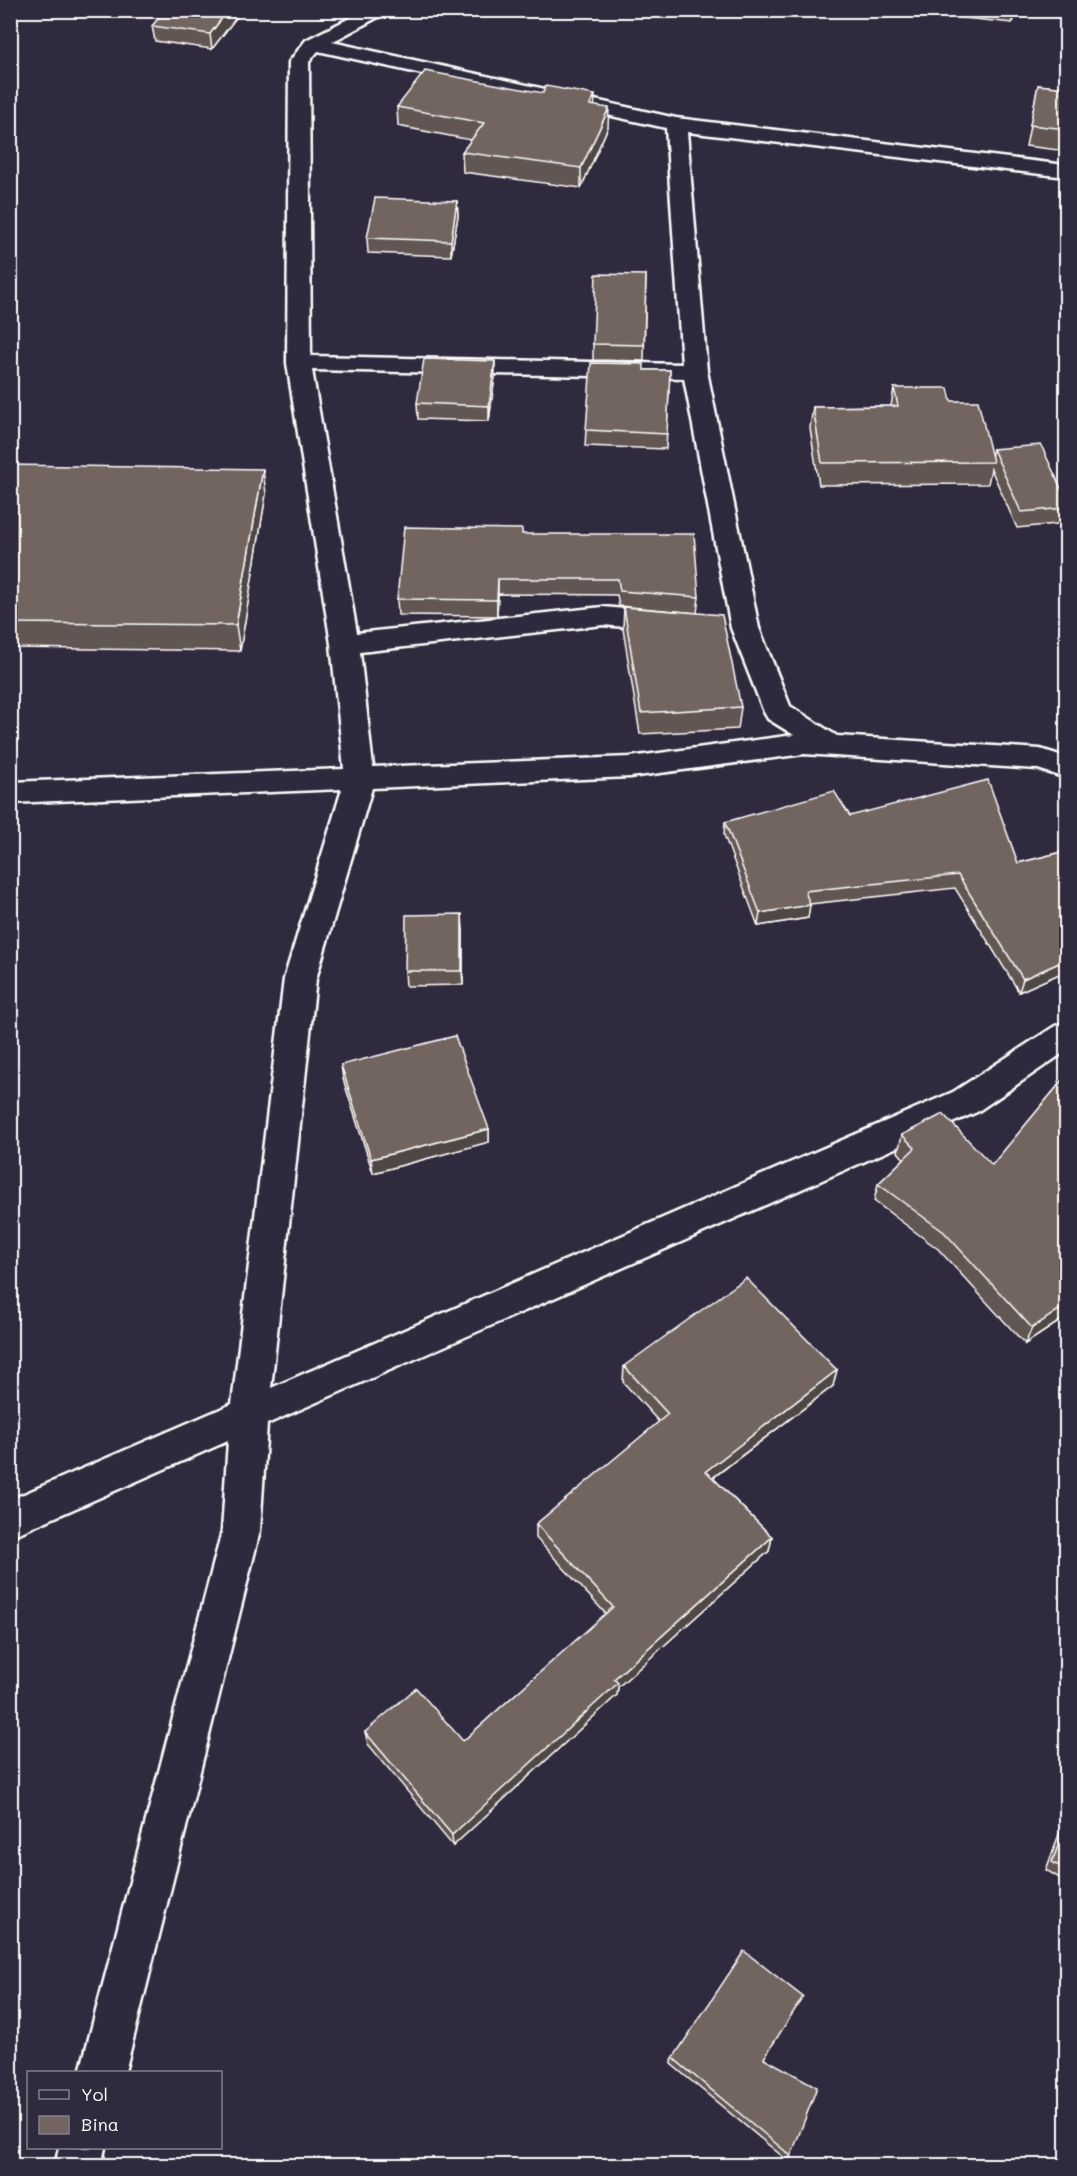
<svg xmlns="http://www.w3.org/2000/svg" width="1077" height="2176" font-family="Mali,sans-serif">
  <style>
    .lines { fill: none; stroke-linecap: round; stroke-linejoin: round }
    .minor-casing { stroke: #fff; stroke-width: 5 }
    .minor { fill: #2f2a3d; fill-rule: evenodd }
    .wall { fill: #625753; stroke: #fff; stroke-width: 1.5 }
    .shaded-wall { fill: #504744; stroke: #fff; stroke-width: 1.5 }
    .building { fill: #726561; stroke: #fff; stroke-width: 1.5 }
  </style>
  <rect width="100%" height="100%" fill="#2f2a3d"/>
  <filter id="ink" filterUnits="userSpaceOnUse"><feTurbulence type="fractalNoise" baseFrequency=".0167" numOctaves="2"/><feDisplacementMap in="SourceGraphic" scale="12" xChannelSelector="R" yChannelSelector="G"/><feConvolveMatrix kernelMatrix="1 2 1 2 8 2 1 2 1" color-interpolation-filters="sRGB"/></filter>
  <g filter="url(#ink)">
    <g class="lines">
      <g class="minor-casing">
        <g id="minor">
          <path d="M366,10H391L332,42L676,118L1066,165V177L687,132L707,371L759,628L790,706L837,736L1040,749L1066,757V778L1038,769L804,754L630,777L372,788L316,979L271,1388L953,1092L1055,1026L1066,1022V1051L977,1112L267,1424L260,1531L125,2072H80L222,1531L228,1441L10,1537V1500L232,1404L284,979L342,789L10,803V782L344,769L331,644L287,363L289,62L306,40ZM318,51L666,128L682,364L311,356L309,62ZM312,370L684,378L731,628L764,712L768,719L794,735L630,757L373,767L360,652L603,625L668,631L678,628L682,622L678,616L668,613L603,607L357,633Z"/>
          <path d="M59,2148H105L101,2166H55Z"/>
        </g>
      </g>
      <use href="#minor" class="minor"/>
    </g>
    <g class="wall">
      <path d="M242,10L212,49L155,41L152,26Z"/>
      <path d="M956,10H1020L1012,23L955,17Z"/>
      <path d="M1038,85L1066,88V151L1026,146Z"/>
      <path d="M594,106L608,127L581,188L463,172L462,152L471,140L398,126L397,107Z"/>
      <path d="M457,201L458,216L451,256L368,253L367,238Z"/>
      <path d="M646,275L644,361L593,360V344Z"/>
      <path d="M644,370H670L666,449L585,446L586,430Z"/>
      <path d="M495,376L489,421L418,419L417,403Z"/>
      <path d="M894,388L951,401L991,457L993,449L1066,499V523L1017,528L991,469L988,484L819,485L810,428L813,407L891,406Z"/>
      <path d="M10,465L266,494L240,651L10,648Z"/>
      <path d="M522,534L699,597L697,613L619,606L617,595L498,594L497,616L398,615L397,599Z"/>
      <path d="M624,607L741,707L738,729L640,734L623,629Z"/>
      <path d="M850,816L1018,863L1066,851V971L1019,992L955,888L810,904L808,918L758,926L724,835L725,822Z"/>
      <path d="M463,929V985L406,986L405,971Z"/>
      <path d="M341,1065L489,1129V1142L373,1173L343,1079Z"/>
      <path d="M1066,1076V1317L1025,1344L938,1249L874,1201L878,1184L904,1159L898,1152L902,1135L992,1165Z"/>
      <path d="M624,1366L833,1386L713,1478L772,1537L769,1551L618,1687L617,1695L453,1846L368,1744L365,1732L463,1741L606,1614L536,1538V1524L659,1422L623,1382Z"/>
      <path d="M1066,1815V1882L1046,1870Z"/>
      <path d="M673,2058L764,2059L791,2156L788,2161L671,2064Z"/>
    </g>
    <g class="shaded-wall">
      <path d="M228,10H242L212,49L210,34Z"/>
      <path d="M1014,10H1020L1012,23Z"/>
      <path d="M595,95L594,114L590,105Z"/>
      <path d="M609,108L608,127L581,188V168Z"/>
      <path d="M457,201L458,216L451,256V241Z"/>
      <path d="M495,361V376L489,421V406Z"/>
      <path d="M263,469L266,494L240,651L236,625Z"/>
      <path d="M498,579V594L497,616V600Z"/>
      <path d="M810,905L808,918L758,926L760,913Z"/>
      <path d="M462,914L463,929V985L462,971Z"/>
      <path d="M1066,960V971L1019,992L1023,979Z"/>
      <path d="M489,1129V1142L373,1173L371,1159Z"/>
      <path d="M1066,1305V1317L1025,1344L1032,1328Z"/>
      <path d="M837,1370L833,1386L703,1485L706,1471Z"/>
      <path d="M772,1537L769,1551L618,1687L617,1695L453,1846L452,1835L614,1679Z"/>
    </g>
    <g class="building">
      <path d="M165,10H228L210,34L152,26Z"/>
      <path d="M425,71L543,93L546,86L595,95L590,105L609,108L581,168L462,152L484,123L397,107Z"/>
      <path d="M1038,85L1066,88V129L1030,125Z"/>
      <path d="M375,198L457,201L451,241L367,238Z"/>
      <path d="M596,274L646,275L644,345L593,344Z"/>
      <path d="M424,359L495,361L489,406L417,403Z"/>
      <path d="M591,363L644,364V370H670L667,434L586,430Z"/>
      <path d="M894,388H948L951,401H978L993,462L822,463L813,407L898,406Z"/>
      <path d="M1041,445L1066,499V508L1021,512L993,449Z"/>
      <path d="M10,465L263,469L236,625L10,623Z"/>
      <path d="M404,527L522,529V534H694L699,597L620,591L618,579H498L497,600L397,599Z"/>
      <path d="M624,607L722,615L741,707L641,713Z"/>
      <path d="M988,780L1018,863L1066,851V960L1023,979L958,875L805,891L810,905L760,913L725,822L834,791L850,816Z"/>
      <path d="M462,914V971H405L406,915Z"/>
      <path d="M455,1036L489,1129L371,1159L341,1065Z"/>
      <path d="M1066,1076V1305L1032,1328L944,1232L878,1184L915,1148L902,1135L943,1114L992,1165Z"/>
      <path d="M746,1278L837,1370L706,1471L772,1537L614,1679L618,1683L452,1835L365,1732L416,1688L463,1741L613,1607L536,1524L668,1414L624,1366Z"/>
      <path d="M1066,1825V1870L1052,1862Z"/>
      <path d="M744,1951L803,1997L764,2058L817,2087L791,2156L673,2058Z"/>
    </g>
  </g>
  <rect width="1077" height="2176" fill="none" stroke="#2f2a3d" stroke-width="36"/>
  <rect x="18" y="18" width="1041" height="2140" fill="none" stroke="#fff" stroke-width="2" filter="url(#ink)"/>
  <rect x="27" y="2071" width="195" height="78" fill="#2f2a3d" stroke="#827f8b" stroke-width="1.5"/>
  <rect x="39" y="2090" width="30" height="9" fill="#2f2a3d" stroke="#827f8b" stroke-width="1.5"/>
  <text x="81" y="2101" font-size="18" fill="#ffffff">Yol</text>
  <rect x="39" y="2116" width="30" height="18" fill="#726561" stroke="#827f8b" stroke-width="1.5"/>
  <text x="81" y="2131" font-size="18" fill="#ffffff">Bina</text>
</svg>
